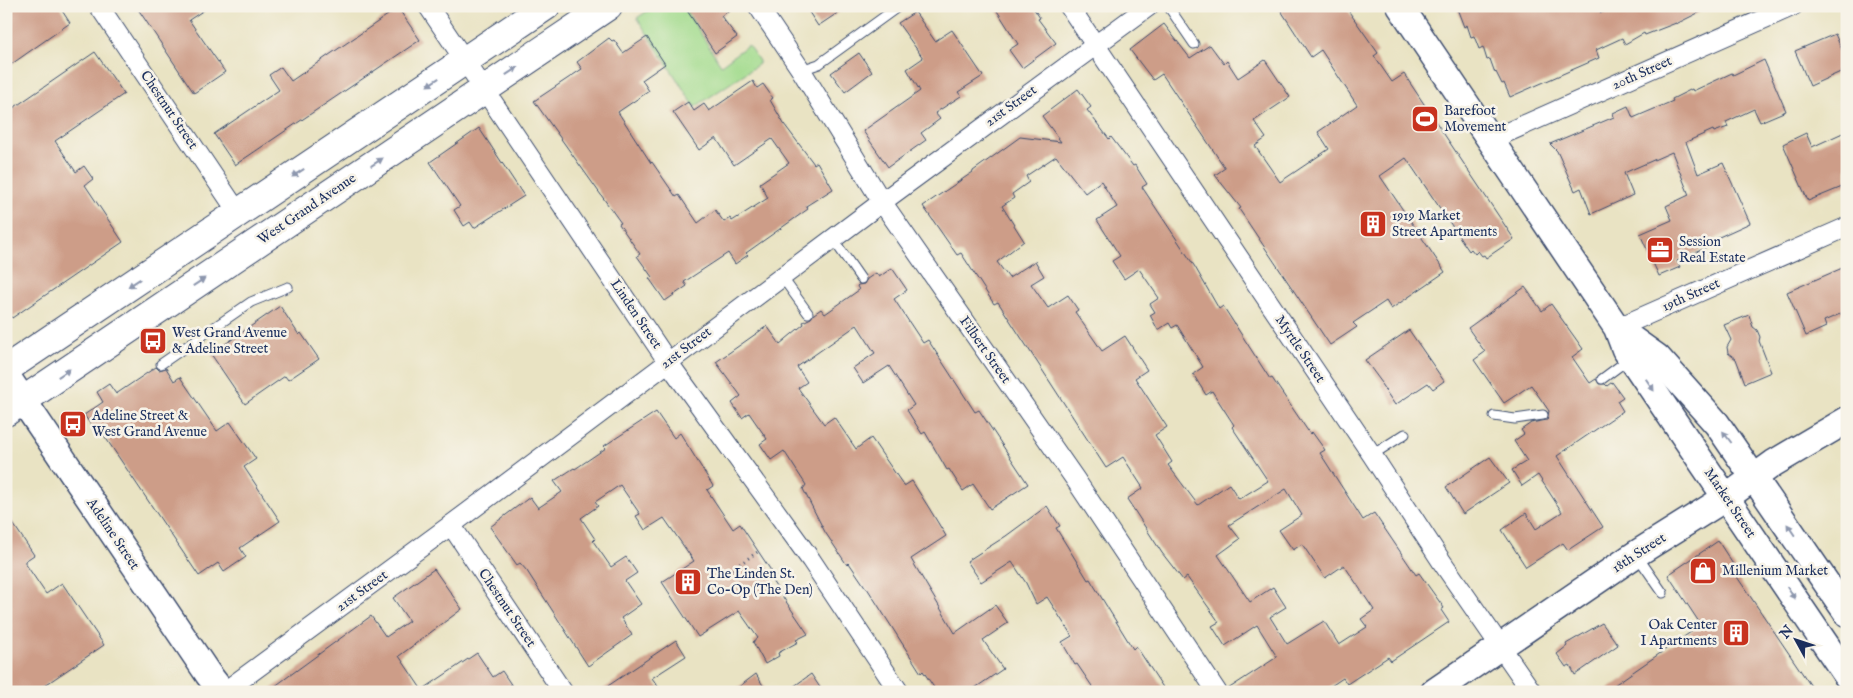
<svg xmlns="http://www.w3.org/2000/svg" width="1853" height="698" font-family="'IM FELL English',serif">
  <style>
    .green { fill: #a2db8d; stroke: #5e8576 }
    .building { fill: #cd9d88; fill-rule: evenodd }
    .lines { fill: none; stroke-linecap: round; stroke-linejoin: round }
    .lane-casing { stroke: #3a4a6d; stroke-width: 11 }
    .street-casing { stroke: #3a4a6d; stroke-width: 21 }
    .secondary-casing { stroke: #3a4a6d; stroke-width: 29 }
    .primary-casing { stroke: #3a4a6d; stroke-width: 30 }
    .path { stroke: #3a4a6d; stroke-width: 3; stroke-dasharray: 1 4; stroke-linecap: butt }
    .lane { stroke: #fff; stroke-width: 9 }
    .street { stroke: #fff; stroke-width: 19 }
    .secondary { stroke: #fff; stroke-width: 26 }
    .primary { stroke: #fff; stroke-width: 28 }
    .oneway { fill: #8d97ae }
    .labels { text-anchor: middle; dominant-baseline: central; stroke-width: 5; stroke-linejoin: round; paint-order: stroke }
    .street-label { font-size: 14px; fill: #1b2f5e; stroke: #f7f3e8 }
    .poi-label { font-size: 14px; fill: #1b2f5e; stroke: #f7f3e8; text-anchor: start }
  </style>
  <rect width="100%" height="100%" fill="#f7f3e8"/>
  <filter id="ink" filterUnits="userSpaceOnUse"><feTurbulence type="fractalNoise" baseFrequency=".02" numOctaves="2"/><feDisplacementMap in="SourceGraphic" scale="10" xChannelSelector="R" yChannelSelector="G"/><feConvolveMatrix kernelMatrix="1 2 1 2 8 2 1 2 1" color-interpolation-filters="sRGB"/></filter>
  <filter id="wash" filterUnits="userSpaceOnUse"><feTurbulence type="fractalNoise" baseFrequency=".0096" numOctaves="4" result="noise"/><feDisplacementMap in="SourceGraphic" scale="20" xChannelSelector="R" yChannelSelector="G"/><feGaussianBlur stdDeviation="1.12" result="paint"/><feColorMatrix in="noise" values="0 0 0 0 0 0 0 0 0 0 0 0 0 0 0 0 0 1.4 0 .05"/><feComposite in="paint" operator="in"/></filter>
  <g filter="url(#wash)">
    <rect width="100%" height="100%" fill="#e9e3c3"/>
    <path class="green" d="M655,6H683L721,65L748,45L759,61V64L695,107L637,18Z"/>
    <g id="blocks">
      <g class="building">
        <path d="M6,6H59L70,23L6,68Z"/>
        <path d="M136,6H210L189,20L225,72L194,93Z"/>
        <path d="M684,6H735L721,16L737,37L715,53Z"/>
        <path d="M805,6H848L818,26Z"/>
        <path d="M994,6H1032L1040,18L1038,19L1056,43L1022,68L1009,50L1018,44Z"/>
        <path d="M1278,6H1345L1378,53L1374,56L1392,82L1404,74L1514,239L1486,258L1484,255L1482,256L1478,251L1475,254L1471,249L1469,251L1406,158L1380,176L1445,272L1391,309L1386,301L1353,323L1357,327L1330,345L1239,209L1241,208L1215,175L1225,168L1162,74L1153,80L1130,50L1164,24L1190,58L1210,45L1224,64L1227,61L1238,78L1265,60L1290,97L1254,121L1266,138L1255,146L1280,182L1329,149L1318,132L1357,105L1321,50L1311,57Z"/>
        <path d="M1456,6H1598L1601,13L1616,6H1712L1676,24V23L1645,35L1644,33L1625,44L1622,38L1596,50L1599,58L1510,97L1504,83L1502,84L1496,72L1495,73L1490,59L1487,60L1483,47L1479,49L1474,36L1471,37L1467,25L1464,27Z"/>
        <path d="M398,8L420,40L235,165L214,134L279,90L269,75L281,67L291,81Z"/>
        <path d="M915,12L935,41L952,30L983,76L958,92L961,96L935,113L940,119L921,133L926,140L888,167L863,131L920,91L907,69L923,58L898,23Z"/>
        <path d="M1835,34L1847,61V69L1810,86L1795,51Z"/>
        <path d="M647,37L665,64L642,80L649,91L618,112L651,163L652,162L676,197L679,195L698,223L715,210L724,222L730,218L732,221L768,198L760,183L789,163L772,139L734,165L716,138L699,150L673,112L688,102L694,111L704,104L709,111L753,81L757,88L763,84L773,98L770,100L784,124L814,164L817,162L833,189L806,206L808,209L746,253L748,255L735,264L728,253L684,282L687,286L665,301L649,278L652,277L637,256L640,254L619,224L621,223L534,101L582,69L577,62L609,38L612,41L614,40L623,53Z"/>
        <path d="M95,52L124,94L55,141L76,172L84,166L93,179L85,185L123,242L12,318L6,310V113Z"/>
        <path d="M859,53L872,72L845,92L831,73Z"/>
        <path d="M1764,60L1786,111L1760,122L1754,109L1726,122L1728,127L1714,132L1713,130L1686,142L1698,174L1723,163L1750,223L1708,242L1710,246L1677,261L1680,267L1659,276L1640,234L1672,220L1666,206L1689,195L1672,152L1624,173L1633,195L1591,214L1581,188L1575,191L1557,151L1550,144L1614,117L1613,113L1628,106L1633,118L1673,101L1672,99L1692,89L1693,91L1732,73L1733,75Z"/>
        <path d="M1078,89L1091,107L1087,110L1109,139L1111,137L1133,166L1135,165L1147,184L1142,187L1195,267L1219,309L1223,306L1270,379L1272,378L1310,434L1312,432L1325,450L1320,453L1363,520L1374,513L1416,575L1419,573L1444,608L1441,610L1449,622L1391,661L1388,657L1347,684L1343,678L1322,692H1228V689L1277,657L1257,625L1225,646L1212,626L1219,622L1187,577L1183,580L1162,553L1127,499L1143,488L1123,457L1106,468L998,302L994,304L961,253L957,255L923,206L973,172V171L1020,137L1061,142L1042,116ZM1056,156L1085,193L1101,181L1117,207L1097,220L1120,256L1112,261L1124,279L1139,269L1159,298L1150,304L1155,312L1150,315L1158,330L1169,323L1172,328L1177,325L1203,367L1193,374L1206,395L1212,391L1234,425L1232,427L1268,481L1239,499L1229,484L1198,505L1168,465L1172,462L1155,435L1167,427L1135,378L1147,370L1125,336L1102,351L1075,312L1078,310L1068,295L1048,308L1031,284L1044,276L1035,261L1009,278L997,262L1024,241L1002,206L1014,198L1012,194L1029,182L1026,176ZM1286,489L1302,515L1279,530L1293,550L1302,544L1325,578L1344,565L1374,610L1361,619L1367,627L1339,645L1324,621L1287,644L1270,617L1286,607L1273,587L1250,602L1218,555L1240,539L1229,525Z"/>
        <path d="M479,128L524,196L474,228L470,222L464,226L454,210L460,206L430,162Z"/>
        <path d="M1847,131V185L1808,201L1783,144L1806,133L1812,147Z"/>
        <path d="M1847,266V311L1824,321L1826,327L1806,336L1787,292Z"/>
        <path d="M892,268L907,290L894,299L923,343L928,340L975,412L979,410L1028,484L990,509L973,484L963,491L949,469L947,470L925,432L922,434L907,410L914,405L889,366L863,383L853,368L875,353L857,325L797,367L807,382L798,388L824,424L834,417L856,449L871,438L904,486L912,481L929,508L946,536L911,559L955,633L995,605L1008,623L983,640L1003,669L969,692H937L923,671L921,673L867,588H866L849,563L847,565L825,532L803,489L806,485L784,451L771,460L760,444L767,439L749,413L742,418L732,403L741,396L716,362L767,326L780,344L804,324L803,322L811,318L814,314L821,309L825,314L859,290L857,286L858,285L864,284L867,279L876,273L879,277Z"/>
        <path d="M1525,287L1542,311L1551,304L1583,349L1572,357L1590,383L1596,379L1599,384H1605L1607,386L1612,382L1623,397L1617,401L1623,411L1557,456L1603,527L1568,550L1563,543L1526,567L1502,530L1526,513L1536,529L1562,512L1538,475L1522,486L1512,470L1527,461L1514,441L1524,434L1521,430L1531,423L1547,420L1549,411L1531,385L1504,403L1474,360L1485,352L1468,328Z"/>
        <path d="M280,306L299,335L301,333L319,359L288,380L285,376L245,404L211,354Z"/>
        <path d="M1749,315L1753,327L1757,330L1760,337L1759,341L1771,372L1745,383L1736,359L1728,353L1727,347L1731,340L1724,325Z"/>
        <path d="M1409,330L1444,381L1433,389L1428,383L1395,405L1381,384L1382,383L1365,360Z"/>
        <path d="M156,367L159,370L166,368L174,381L180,377L217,431L230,422L256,459L244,467L280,521L240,548L246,557L224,572L218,563L199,576L103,434L100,437L84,415L103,402L97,392L109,384L116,394Z"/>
        <path d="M656,412L674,438L680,433L713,486L707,490L733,529L740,524L776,578L772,581L808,634L796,640L798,642L778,653L779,656L765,664L753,642L758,638L739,611L698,637L662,582L694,561L664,518L645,530L636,516L640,514L620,485L595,502L598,506L581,518L595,539L593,541L611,567L626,557L637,573L625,581L641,604L621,618L632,635L588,666L527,571L520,563L517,565L490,527L530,497L538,508L562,492L554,481L574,468L575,469L606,448L604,446Z"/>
        <path d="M1490,457L1509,483L1463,514L1446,487Z"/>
        <path d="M1047,506L1060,526L1056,528L1088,580L1090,579L1133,649L1136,646L1166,692H1096L1077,664L1075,665L1062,642L1072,636L1047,597L1036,604L1026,583L1012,562L981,582L967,561L1006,536Z"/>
        <path d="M6,513L34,555L25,561V563L46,594L62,583L104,645L35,692H6Z"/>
        <path d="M1718,541L1736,569L1733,571L1815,692H1604L1701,625L1668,575Z"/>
        <path d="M434,569L462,609L399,656L422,690L477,653L493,677L502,671L516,692H267L371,616L386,637L409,621L393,598Z"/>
        <path d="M1602,623L1618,645L1575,675L1570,665L1566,667L1557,654L1567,646L1566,644Z"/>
        <path d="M676,640L686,656L652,678L662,692H599Z"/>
        <path d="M756,674L767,692H732Z"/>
        <path d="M811,674L823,692H786Z"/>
      </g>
    </g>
  </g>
  <g filter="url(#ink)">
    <use href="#blocks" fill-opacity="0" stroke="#3a4a6d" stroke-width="1"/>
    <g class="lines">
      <g class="lane-casing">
        <g id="lane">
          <path d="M1168,6L1194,44"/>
          <path d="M801,70L819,64L899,6"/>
          <path d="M833,239L861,279"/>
          <path d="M782,277L808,313"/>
          <path d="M161,364L251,302L288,287"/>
          <path d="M1602,379L1629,359"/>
          <path d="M1494,416L1515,419L1543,415"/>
          <path d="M1372,455L1405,434"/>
          <path d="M1638,557L1663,593"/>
        </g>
      </g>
      <g class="street-casing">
        <g id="street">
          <path d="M99,6L239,214"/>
          <path d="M428,6L668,362L811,560L899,692"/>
          <path d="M758,6L801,70L882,202L1075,479L1217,692"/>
          <path d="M1069,6L1372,455L1442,562L1532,692"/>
          <path d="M1490,140L1793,6"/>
          <path d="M1617,328L1847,227"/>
          <path d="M451,525L563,692"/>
          <path d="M224,692L451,525L882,202L1149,6"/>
        </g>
      </g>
      <g class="secondary-casing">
        <g id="secondary">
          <path d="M1400,6L1617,328L1625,349L1847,676"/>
          <path d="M1622,332L1657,357L1717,424L1847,613"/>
          <path d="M6,375L208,674L222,692"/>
          <path d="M1434,692L1636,554L1727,497L1774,463L1847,420"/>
        </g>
      </g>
      <g class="primary-casing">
        <g id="primary">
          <path d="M6,369L546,6"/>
          <path d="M6,412L608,6"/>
        </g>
      </g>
      <path class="path" d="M719,578L759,551"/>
      <use href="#lane" class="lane"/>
      <use href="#street" class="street"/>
      <use href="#secondary" class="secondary"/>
      <use href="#primary" class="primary"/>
    </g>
    <defs><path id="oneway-solid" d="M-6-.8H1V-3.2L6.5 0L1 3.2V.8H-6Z" transform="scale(1.25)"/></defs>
    <g class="oneway">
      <use href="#oneway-solid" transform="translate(512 71) rotate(-34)"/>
      <use href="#oneway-solid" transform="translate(433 82) rotate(146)"/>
      <use href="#oneway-solid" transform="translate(377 162) rotate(-34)"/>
      <use href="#oneway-solid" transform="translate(298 173) rotate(146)"/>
      <use href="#oneway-solid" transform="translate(199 282) rotate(-34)"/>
      <use href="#oneway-solid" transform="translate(134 283) rotate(146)"/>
      <use href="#oneway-solid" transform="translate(64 373) rotate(-34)"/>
      <use href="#oneway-solid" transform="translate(1650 385) rotate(56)"/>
      <use href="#oneway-solid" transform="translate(1727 437) rotate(-127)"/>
      <use href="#oneway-solid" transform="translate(1791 530) rotate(-124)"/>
      <use href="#oneway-solid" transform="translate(1791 593) rotate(56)"/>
    </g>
  </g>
  <defs>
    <g id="stadium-square" transform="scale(1.4375)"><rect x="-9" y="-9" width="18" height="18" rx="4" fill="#c8321e" stroke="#f7f3e8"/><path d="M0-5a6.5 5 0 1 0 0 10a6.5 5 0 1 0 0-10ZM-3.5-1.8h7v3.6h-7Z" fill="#fff"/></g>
    <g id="building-square" transform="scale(1.4375)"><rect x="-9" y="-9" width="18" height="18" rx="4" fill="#c8321e" stroke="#f7f3e8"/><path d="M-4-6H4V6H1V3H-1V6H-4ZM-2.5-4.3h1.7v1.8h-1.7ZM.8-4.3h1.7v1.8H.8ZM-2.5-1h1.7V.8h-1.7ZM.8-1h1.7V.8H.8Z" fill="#fff"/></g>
    <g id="office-square" transform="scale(1.4375)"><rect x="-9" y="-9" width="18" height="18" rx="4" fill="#c8321e" stroke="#f7f3e8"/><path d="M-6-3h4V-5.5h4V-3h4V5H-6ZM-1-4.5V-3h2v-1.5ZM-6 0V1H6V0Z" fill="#fff"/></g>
    <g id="bus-square" transform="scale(1.4375)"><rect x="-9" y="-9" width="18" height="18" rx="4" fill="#c8321e" stroke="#f7f3e8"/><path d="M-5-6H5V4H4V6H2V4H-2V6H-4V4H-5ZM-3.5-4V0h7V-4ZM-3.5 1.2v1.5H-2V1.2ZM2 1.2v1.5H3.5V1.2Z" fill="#fff"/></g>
    <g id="shop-square" transform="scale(1.4375)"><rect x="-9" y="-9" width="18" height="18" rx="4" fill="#c8321e" stroke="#f7f3e8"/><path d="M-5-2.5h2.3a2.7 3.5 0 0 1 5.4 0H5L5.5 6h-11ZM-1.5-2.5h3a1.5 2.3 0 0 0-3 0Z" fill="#fff"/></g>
  </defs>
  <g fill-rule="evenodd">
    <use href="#stadium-square" x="1425" y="119"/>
    <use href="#building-square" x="1373" y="224"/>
    <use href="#office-square" x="1660" y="250"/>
    <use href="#bus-square" x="153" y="341"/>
    <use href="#bus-square" x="73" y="424"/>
    <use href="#shop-square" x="1703" y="571"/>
    <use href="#building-square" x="688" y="582"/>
    <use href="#building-square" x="1736" y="633"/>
  </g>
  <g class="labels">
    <g class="street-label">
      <text transform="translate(1642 73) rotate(-24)">20th Street</text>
      <text transform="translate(1011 106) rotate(-36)">21st Street</text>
      <text transform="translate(169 110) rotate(56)">Chestnut Street</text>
      <text transform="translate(307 209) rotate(-34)">West Grand Avenue</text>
      <text transform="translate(1691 295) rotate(-24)">19th Street</text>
      <text transform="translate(636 314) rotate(56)">Linden Street</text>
      <text transform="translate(686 348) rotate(-37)">21st Street</text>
      <text transform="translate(1300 349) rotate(56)">Myrtle Street</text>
      <text transform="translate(985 350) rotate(55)">Filbert Street</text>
      <text transform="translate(1730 503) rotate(56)">Market Street</text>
      <text transform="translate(113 534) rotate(56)">Adeline Street</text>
      <text transform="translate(1639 553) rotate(-33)">18th Street</text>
      <text transform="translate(362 591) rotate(-36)">21st Street</text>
      <text transform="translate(507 608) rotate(56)">Chestnut Street</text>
    </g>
    <g class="poi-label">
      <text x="1444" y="111">Barefoot<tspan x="1444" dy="16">Movement</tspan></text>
      <text x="1392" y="216">1919 Market<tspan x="1392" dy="16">Street Apartments</tspan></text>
      <text x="1679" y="242">Session<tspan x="1679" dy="16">Real Estate</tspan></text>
      <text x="172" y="333">West Grand Avenue<tspan x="172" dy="16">&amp; Adeline Street</tspan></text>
      <text x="92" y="416">Adeline Street &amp;<tspan x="92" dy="16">West Grand Avenue</tspan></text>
      <text x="1722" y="571">Millenium Market</text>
      <text x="707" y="574">The Linden St.<tspan x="707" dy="16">Co-Op (The Den)</tspan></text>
      <text x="1717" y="625" text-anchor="end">Oak Center<tspan x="1717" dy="16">I Apartments</tspan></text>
    </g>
  </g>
  <rect width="1853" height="698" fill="none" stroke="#f7f3e8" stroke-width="25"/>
  <g transform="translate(1796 640) rotate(310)" stroke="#f7f3e8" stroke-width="4" paint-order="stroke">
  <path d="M0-4L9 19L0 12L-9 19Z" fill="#1b2f5e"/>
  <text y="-8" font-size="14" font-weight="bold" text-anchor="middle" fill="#1b2f5e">N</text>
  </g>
</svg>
